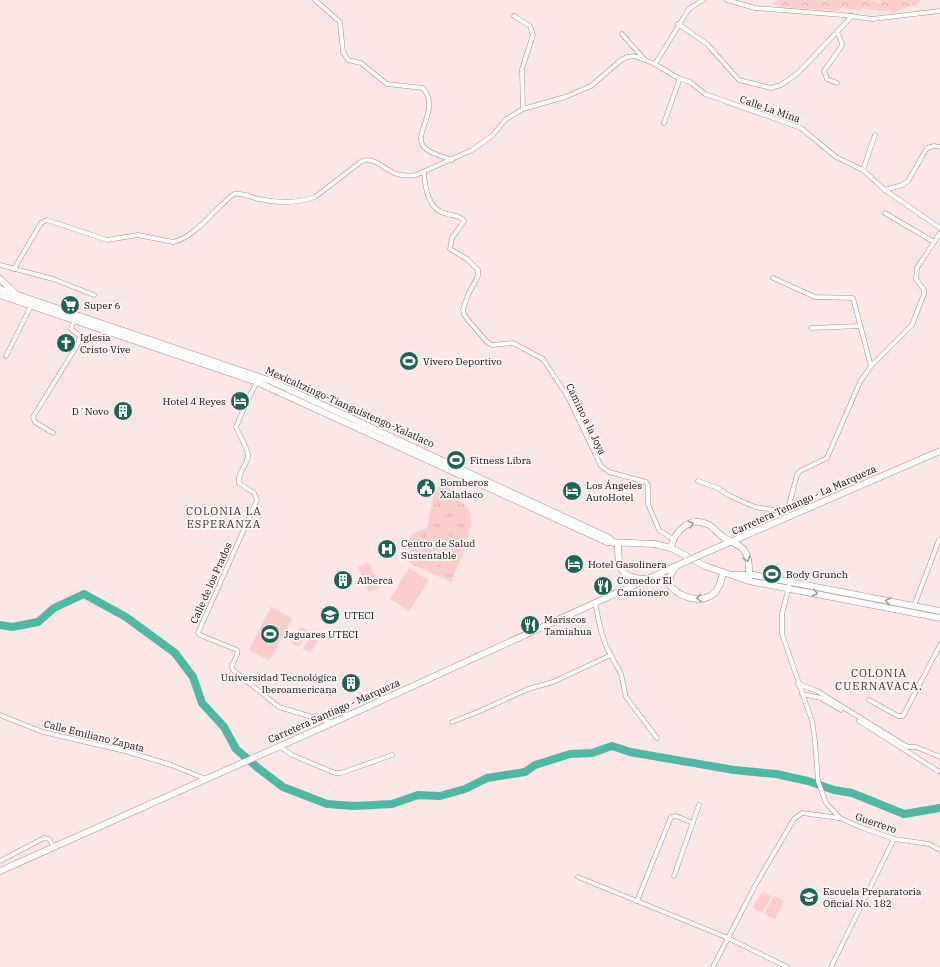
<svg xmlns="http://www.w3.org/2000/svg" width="940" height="967" font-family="'IBM Plex Serif',serif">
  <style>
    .forest { fill: url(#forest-crowns) }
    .park { fill: url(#park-tufts) }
    .garden { fill: #fbcdcc }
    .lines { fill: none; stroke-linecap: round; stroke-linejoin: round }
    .river { stroke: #4eb8a2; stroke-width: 8 }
    .street-casing { stroke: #a48b8a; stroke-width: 5 }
    .secondary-casing { stroke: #a48b8a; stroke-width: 7 }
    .street { stroke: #fff; stroke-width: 4 }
    .secondary { stroke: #fff; stroke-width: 6 }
    .secondary-bridge-casing { stroke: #a48b8a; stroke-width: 7; stroke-linecap: butt }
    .secondary-bridge { stroke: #fff; stroke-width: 6 }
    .oneway { stroke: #a19d9d }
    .labels { text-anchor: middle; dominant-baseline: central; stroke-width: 3.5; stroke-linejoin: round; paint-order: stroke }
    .street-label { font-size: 10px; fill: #140b0b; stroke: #fef8f8 }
    .poi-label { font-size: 10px; fill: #140b0b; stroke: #fef8f8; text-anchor: start }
    .neighbourhood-label { font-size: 11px; letter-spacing: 1px; fill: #402b2b; stroke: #fef8f8 }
  </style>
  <defs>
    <pattern id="forest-crowns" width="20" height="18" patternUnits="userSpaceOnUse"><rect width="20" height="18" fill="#fbcdcc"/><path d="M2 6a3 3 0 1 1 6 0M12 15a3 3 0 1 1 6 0" fill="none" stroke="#d6afae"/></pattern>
    <pattern id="park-tufts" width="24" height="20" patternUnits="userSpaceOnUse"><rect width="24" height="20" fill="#fbcdcc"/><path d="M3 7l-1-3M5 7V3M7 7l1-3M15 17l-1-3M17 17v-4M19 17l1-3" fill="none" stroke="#d6afae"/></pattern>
  </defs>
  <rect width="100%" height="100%" fill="#fde6e6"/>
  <path class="forest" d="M779,0H871L881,4L880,0H921L915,6H909L892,13L890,10L882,11L862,8L861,11L842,7L839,11L781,7L776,4L773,6L772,3Z"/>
  <path class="park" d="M447,478L451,480L449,487L453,492L454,498C457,500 462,502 465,505C481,522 458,563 451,582L409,563L410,536L414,533L427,528C432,511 431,488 447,478Z"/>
  <g class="garden">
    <path d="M430,526L451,536L434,570L413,560Z"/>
    <path d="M369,562L380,587L369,592L358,567Z"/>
    <path d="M409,568L429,580L409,611L390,599Z"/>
    <path d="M271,607L292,618L269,661L249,650Z"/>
    <path d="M301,627L309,631L299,647L291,643Z"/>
    <path d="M312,635L318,639L310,653L303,649Z"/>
    <path d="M762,891L771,896L762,913L753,908Z"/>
    <path d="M774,896L784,901L775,919L764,914Z"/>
  </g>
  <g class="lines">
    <path class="river" d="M0,625L12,627L38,622L54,608L84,594L126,617L175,653L193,677L202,703L224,727L236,749L258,768L283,787L327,804L354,806L392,804L418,795L440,796L465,789L487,778L525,772L535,765L570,754L592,753L612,746L630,752L734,770L776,774L808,781L834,790L852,793L904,814L940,808"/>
    <g class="street-casing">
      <g id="street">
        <path d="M315,0L340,22L343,52L348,60L361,63L387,84L423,88C442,111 409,136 426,149C432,154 444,157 452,160"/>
        <path d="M727,0L755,8L843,15L872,19L940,11"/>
        <path d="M514,16L530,26L533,35L522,69L523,109"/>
        <path d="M678,24L707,44L739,80L771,88L781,85L798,73L852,16"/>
        <path d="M837,32L842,43L841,47L824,71L827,79L837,83"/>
        <path d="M622,34L644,59"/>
        <path d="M655,64L689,9L703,0"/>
        <path d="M664,123L680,78"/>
        <path d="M863,170L875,135"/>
        <path d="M424,172C425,188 428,210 447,214C453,216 460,215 464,221L452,238L450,249L467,259L478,270V276L468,295L463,309L464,314L468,320L487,342L492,345L513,343L543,359L568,397L601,466L609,472L646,482L648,485V504L659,530L673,539"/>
        <path d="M885,190L902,185L908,181L927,148L934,146L940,147"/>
        <path d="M885,213L934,242"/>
        <path d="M0,265L53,279L94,295"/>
        <path d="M14,269L41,223L47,220L107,240L138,235L173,242C195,238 216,207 234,194C243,192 251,198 259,199C278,203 296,204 315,197L362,161C374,157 383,168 394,173C401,176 408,176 416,175L472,150L493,135L505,120L523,109L565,97L591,86L621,60L627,57L634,56L655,64L678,78L690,82L705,94L801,128L836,157L863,170L885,190L940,228"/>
        <path d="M773,278L815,297L853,298L871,366"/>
        <path d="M811,328L860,326"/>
        <path d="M6,356L31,306"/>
        <path d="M257,382L246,403L236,427C239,436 247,446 248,455C248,465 237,472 239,483L254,493L257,500L198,633L200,635L237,650C240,658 229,662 233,670L279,707L332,723"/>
        <path d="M53,433L35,422L33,417L78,344L80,336L71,329L74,320"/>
        <path d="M698,481L718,488L728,495L755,507L787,512"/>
        <path d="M790,517L787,512L797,475L800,471L827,458L860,382L871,366L912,325L924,294V290L916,279L917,268L940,233"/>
        <path d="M790,582L782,614V634L812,721L815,741L818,781L826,803L840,818L860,827L894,839L929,844L940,850"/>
        <path d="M595,603L601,631L606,646L621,674L626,697L657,738"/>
        <path d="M914,606L939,540"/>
        <path d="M798,684L817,691L901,743L908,747H916L940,757"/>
        <path d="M802,694L821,698L841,710"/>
        <path d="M869,700L898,716H903L940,645"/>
        <path d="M0,715L43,732L125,751L171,765L206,779"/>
        <path d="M859,721L938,771"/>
        <path d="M452,722L480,711L528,689L553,682L611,655"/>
        <path d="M279,746L292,755L335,773H341L392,755"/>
        <path d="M0,861L44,838L49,839L54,847"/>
        <path d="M674,876L699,805"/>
        <path d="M578,877L728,938L787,967"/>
        <path d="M637,901L671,817L676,816L693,823"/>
        <path d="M713,967L756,884L794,819L802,813L839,818"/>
        <path d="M831,967L894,839"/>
      </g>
    </g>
    <g class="secondary-casing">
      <g id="secondary">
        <path d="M0,279L14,292"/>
        <path d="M0,289L271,381L609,538L614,543"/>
        <path d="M0,295L257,382L607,542L655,544L671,548L705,566L749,581L940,618"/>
        <path d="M618,543C618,566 619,579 646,579"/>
        <path d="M671,548C674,532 689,516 707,524C713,526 717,533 723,537C730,542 739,544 744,550C750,558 749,569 749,578"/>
        <path d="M698,556L940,451"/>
        <path d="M675,567L670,577L669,584C677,596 698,604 712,595C719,590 721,581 723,573"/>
        <path d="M733,575H754L940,611"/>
        <path d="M0,871L332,723L687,561"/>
      </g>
    </g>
    <use href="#street" class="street"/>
    <use href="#secondary" class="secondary"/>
    <g class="secondary-bridge-casing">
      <path id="secondary-bridge" d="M687,561L698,556"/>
    </g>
    <use href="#secondary-bridge" class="secondary-bridge"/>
  </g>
  <defs><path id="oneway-chevron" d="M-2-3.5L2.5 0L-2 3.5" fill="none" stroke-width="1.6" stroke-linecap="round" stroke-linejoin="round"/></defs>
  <g class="oneway">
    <use href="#oneway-chevron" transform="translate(691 524) rotate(-16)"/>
    <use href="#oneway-chevron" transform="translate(747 559) rotate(74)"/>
    <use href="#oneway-chevron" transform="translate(815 593) rotate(11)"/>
    <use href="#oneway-chevron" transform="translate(699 598) rotate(176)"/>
    <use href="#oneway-chevron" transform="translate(888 601) rotate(-169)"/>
  </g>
  <defs>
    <g id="supermarket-disc" transform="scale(1)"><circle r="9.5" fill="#1e6456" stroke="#fef8f8"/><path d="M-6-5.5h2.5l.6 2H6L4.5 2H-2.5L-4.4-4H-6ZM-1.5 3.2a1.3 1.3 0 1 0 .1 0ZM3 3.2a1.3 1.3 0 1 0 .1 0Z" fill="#fff"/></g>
    <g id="church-disc" transform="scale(1)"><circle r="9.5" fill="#1e6456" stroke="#fef8f8"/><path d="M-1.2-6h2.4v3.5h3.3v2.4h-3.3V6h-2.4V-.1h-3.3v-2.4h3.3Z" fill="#fff"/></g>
    <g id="stadium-disc" transform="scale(1)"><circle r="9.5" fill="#1e6456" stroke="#fef8f8"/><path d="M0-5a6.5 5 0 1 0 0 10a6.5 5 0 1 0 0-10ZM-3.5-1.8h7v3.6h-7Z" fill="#fff"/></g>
    <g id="hotel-disc" transform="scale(1)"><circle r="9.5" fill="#1e6456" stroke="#fef8f8"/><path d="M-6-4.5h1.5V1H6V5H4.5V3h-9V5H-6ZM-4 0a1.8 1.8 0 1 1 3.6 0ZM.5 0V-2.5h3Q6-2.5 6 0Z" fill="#fff"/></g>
    <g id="building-disc" transform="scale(1)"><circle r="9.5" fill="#1e6456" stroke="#fef8f8"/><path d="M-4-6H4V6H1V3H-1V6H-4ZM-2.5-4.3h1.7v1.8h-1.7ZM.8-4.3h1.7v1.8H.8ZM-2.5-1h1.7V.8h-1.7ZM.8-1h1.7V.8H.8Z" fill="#fff"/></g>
    <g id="civic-disc" transform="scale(1)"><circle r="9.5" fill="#1e6456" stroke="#fef8f8"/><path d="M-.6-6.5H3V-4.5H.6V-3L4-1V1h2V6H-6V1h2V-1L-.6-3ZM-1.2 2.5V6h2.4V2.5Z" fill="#fff"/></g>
    <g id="hospital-disc" transform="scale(1)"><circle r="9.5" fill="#1e6456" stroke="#fef8f8"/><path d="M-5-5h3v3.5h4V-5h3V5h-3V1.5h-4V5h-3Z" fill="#fff"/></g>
    <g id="restaurant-disc" transform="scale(1)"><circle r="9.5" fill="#1e6456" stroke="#fef8f8"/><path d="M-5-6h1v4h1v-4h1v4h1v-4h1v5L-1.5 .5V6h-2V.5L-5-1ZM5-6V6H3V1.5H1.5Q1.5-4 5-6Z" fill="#fff"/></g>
    <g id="school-disc" transform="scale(1)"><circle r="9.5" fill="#1e6456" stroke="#fef8f8"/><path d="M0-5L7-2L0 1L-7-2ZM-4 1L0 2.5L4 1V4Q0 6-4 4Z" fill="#fff"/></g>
  </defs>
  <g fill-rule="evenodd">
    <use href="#supermarket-disc" x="70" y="305"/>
    <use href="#church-disc" x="66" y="343"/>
    <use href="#stadium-disc" x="409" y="361"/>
    <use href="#hotel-disc" x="240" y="401"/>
    <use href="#building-disc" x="123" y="411"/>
    <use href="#stadium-disc" x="456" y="460"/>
    <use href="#civic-disc" x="426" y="488"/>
    <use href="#hotel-disc" x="572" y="491"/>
    <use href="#hospital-disc" x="387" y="549"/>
    <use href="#hotel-disc" x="574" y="564"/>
    <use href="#stadium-disc" x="772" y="574"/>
    <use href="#building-disc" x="343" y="580"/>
    <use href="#restaurant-disc" x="603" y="586"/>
    <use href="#school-disc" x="330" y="615"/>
    <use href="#restaurant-disc" x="530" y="625"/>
    <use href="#stadium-disc" x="270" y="634"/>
    <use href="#building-disc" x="351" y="683"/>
    <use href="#school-disc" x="809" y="897"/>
  </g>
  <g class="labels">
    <g class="street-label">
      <text transform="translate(770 109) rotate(19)">Calle La Mina</text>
      <text transform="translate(350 407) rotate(24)">Mexicaltzingo-Tianguistengo-Xalatlaco</text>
      <text transform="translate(586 419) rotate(64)">Camino a la Joya</text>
      <text transform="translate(804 500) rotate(-24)">Carretera Tenango - La Marqueza</text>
      <text transform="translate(211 583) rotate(-66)">Calle de los Prados</text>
      <text transform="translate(334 711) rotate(-24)">Carretera Santiago - Marqueza</text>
      <text transform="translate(94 736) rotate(14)">Calle Emiliano Zapata</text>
      <text transform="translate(876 823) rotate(19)">Guerrero</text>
    </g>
    <g class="poi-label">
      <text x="84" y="305">Super 6</text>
      <text x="80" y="337">Iglesia<tspan x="80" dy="12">Cristo Vive</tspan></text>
      <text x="423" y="361">Vívero Deportivo</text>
      <text x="226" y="401" text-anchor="end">Hotel 4 Reyes</text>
      <text x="109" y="411" text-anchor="end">D´Novo</text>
      <text x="470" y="460">Fitness Libra</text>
      <text x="440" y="482">Bomberos<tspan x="440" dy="12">Xalatlaco</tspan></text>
      <text x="586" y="485">Los Ángeles<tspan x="586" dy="12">AutoHotel</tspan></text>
      <text x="401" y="543">Centro de Salud<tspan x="401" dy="12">Sustentable</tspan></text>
      <text x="588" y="564">Hotel Gasolinera</text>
      <text x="786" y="574">Body Grunch</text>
      <text x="357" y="580">Alberca</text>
      <text x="617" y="580">Comedor El<tspan x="617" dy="12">Camionero</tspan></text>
      <text x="344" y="615">UTECI</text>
      <text x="544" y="619">Mariscos<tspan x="544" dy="12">Tamiahua</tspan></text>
      <text x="284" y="634">Jaguares UTECI</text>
      <text x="337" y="677" text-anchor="end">Universidad Tecnológica<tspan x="337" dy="12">Iberoamericana</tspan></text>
      <text x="823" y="891">Escuela Preparatoria<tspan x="823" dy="12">Oficial No. 182</tspan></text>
    </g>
    <g class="neighbourhood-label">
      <text x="224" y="511">COLONIA LA<tspan x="224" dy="13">ESPERANZA</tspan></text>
      <text x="879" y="673">COLONIA<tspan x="879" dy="13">CUERNAVACA.</tspan></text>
    </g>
  </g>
</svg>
